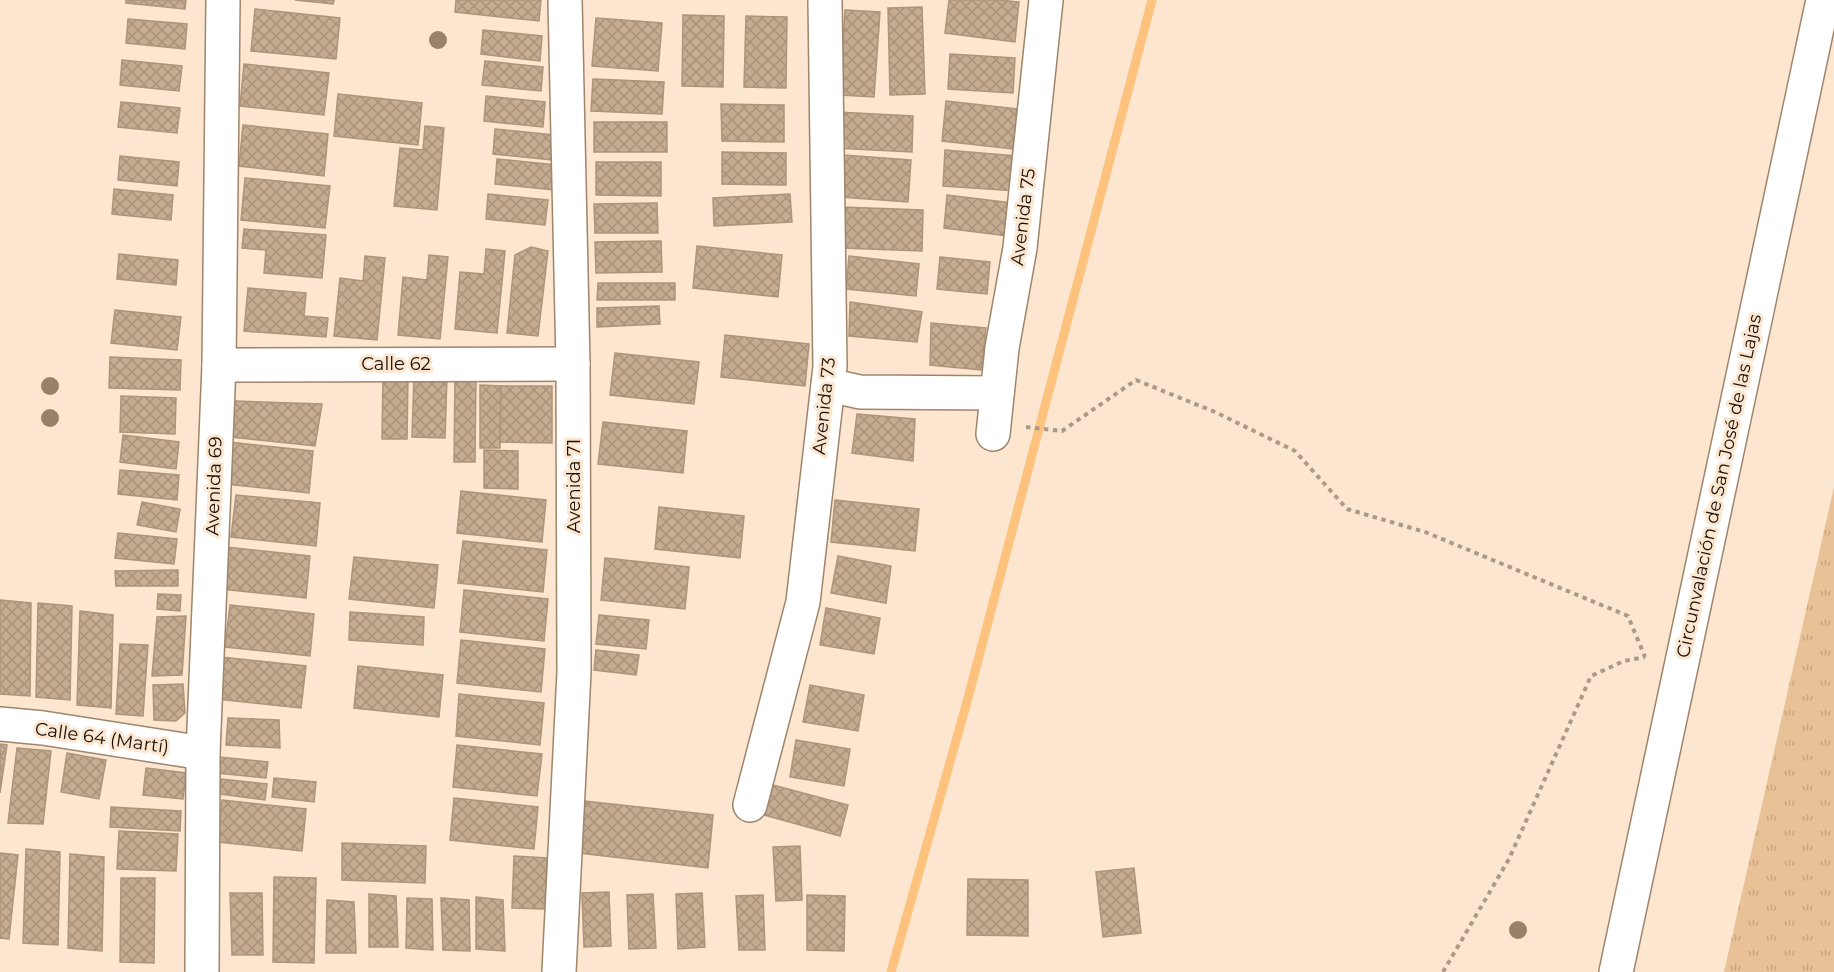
<svg xmlns="http://www.w3.org/2000/svg" width="1834" height="972" font-family="Montserrat,sans-serif">
  <style>
    .grass { fill: url(#grass-tufts) }
    .lines { fill: none; stroke-linecap: round; stroke-linejoin: round }
    .stream { stroke: #fec27f; stroke-width: 9 }
    .building { fill: url(#building-cross-hatch); stroke: #ad947a; stroke-width: 1.5 }
    .minor-casing { stroke: #9e856b; stroke-width: 36 }
    .major-casing { stroke: #9e856b; stroke-width: 36 }
    .path { stroke: #ab9a88; stroke-width: 4; stroke-dasharray: 4.5 4.5; stroke-linecap: butt }
    .minor { stroke: #fff; stroke-width: 33 }
    .major { stroke: #fff; stroke-width: 33 }
    .tree { fill: #988166 }
    .labels { text-anchor: middle; dominant-baseline: central; stroke-width: 6; stroke-linejoin: round; paint-order: stroke }
    .street-label { font-size: 18px; fill: #180f06; stroke: #fce6cf }
  </style>
  <defs>
    <pattern id="grass-tufts" width="24" height="20" patternUnits="userSpaceOnUse" patternTransform="scale(1.5)"><rect width="24" height="20" fill="#e9c196"/><path d="M3 7l-1-3M5 7V3M7 7l1-3M15 17l-1-3M17 17v-4M19 17l1-3" fill="none" stroke="#c7a580"/></pattern>
    <pattern id="building-cross-hatch" width="8" height="8" patternUnits="userSpaceOnUse" patternTransform="scale(1.5)"><rect width="8" height="8" fill="#c5ab90"/><path d="M0 0l8 8M0 8l8-8" fill="none" stroke="#a8927b"/></pattern>
  </defs>
  <rect width="100%" height="100%" fill="#fce6cf"/>
  <path class="grass" d="M1834,487V972H1724Z"/>
  <g class="lines">
    <path class="stream" d="M891,972L968,698L1152,0"/>
  </g>
  <g class="building">
    <path d="M126,0H186L185,9L126,3Z"/>
    <path d="M295,0H334L333,4Z"/>
    <path d="M456,0H541L539,21L455,12Z"/>
    <path d="M949,0H1000L1019,2L1015,42L945,33Z"/>
    <path d="M922,7L925,94L890,95L888,8Z"/>
    <path d="M255,9L340,18L336,59L251,51Z"/>
    <path d="M845,10L880,12L874,97L840,95Z"/>
    <path d="M683,15L724,16L723,87L682,86Z"/>
    <path d="M746,16L787,17L786,88L744,87Z"/>
    <path d="M596,18L662,23L658,71L592,66Z"/>
    <path d="M128,19L187,24L185,49L126,43Z"/>
    <path d="M483,30L542,36L540,61L481,54Z"/>
    <path d="M950,54L1015,58L1013,93L948,89Z"/>
    <path d="M122,60L182,66L179,91L120,85Z"/>
    <path d="M485,61L543,67L541,91L482,85Z"/>
    <path d="M244,64L329,73L324,115L240,106Z"/>
    <path d="M593,79L664,82L662,114L591,111Z"/>
    <path d="M338,94L422,103L418,145L334,136Z"/>
    <path d="M486,96L545,102L543,127L484,121Z"/>
    <path d="M946,101L1017,109L1013,149L942,141Z"/>
    <path d="M121,102L180,108L177,133L118,127Z"/>
    <path d="M721,104L784,105V142L722,141Z"/>
    <path d="M836,112L913,116L912,152L835,148Z"/>
    <rect x="594" y="122" width="73" height="30"/>
    <path d="M243,125L328,134L324,176L239,166Z"/>
    <path d="M425,126L444,128L437,210L394,206L400,148L423,150Z"/>
    <path d="M495,129L554,135L552,160L493,154Z"/>
    <path d="M945,150L1019,156L1017,191L943,186Z"/>
    <path d="M722,152L786,153V185L722,184Z"/>
    <path d="M843,155L911,160L908,202L840,197Z"/>
    <path d="M120,156L179,162L177,186L118,180Z"/>
    <path d="M497,159L556,165L554,190L495,184Z"/>
    <path d="M596,162H661V196L596,195Z"/>
    <path d="M245,178L330,186L325,228L241,220Z"/>
    <path d="M114,189L173,195L171,220L112,214Z"/>
    <path d="M488,194L548,200L545,225L486,219Z"/>
    <path d="M790,194L792,222L714,226L713,198Z"/>
    <path d="M947,195L1012,203L1008,236L944,228Z"/>
    <path d="M657,203L658,233H595L594,204Z"/>
    <path d="M842,207L923,210L922,251L841,248Z"/>
    <path d="M244,229L326,235L322,278L264,273L266,250L242,248Z"/>
    <path d="M661,241L662,272L596,273L595,242Z"/>
    <path d="M697,246L782,255L778,297L693,288Z"/>
    <path d="M531,247L548,251L538,336L507,333L515,255Z"/>
    <path d="M486,249L505,251L497,333L455,329L460,272L484,274Z"/>
    <path d="M119,254L178,260L176,285L117,279Z"/>
    <path d="M429,255L448,257L440,339L398,335L403,277L427,280Z"/>
    <path d="M365,256L385,258L377,340L334,336L340,278L363,281Z"/>
    <path d="M849,256L919,264L916,296L846,289Z"/>
    <path d="M940,257L990,262L987,294L937,289Z"/>
    <path d="M598,283H675V300H597Z"/>
    <path d="M248,288L306,293L304,316L328,318L326,337L244,331Z"/>
    <path d="M850,302L922,312L917,342L849,336Z"/>
    <path d="M659,306L660,324L597,327V308Z"/>
    <path d="M115,310L181,317L177,350L111,343Z"/>
    <path d="M931,323L986,328L981,370L930,365Z"/>
    <path d="M725,335L809,344L805,386L721,377Z"/>
    <path d="M615,353L699,362L694,404L610,395Z"/>
    <path d="M110,357L181,360L180,390L109,388Z"/>
    <path d="M455,372H476L475,462H454Z"/>
    <path d="M383,376H408L407,439H382Z"/>
    <path d="M414,376H447L445,438L412,437Z"/>
    <path d="M480,385L501,386L500,448H480Z"/>
    <path d="M501,386H552V443L500,442Z"/>
    <path d="M121,396L176,398L175,434L120,432Z"/>
    <path d="M234,401L322,404L315,446L231,437Z"/>
    <path d="M857,414L915,419L913,461L852,453Z"/>
    <path d="M603,422L687,431L683,473L598,464Z"/>
    <path d="M123,435L179,442L176,469L120,462Z"/>
    <path d="M229,442L313,451L309,493L225,484Z"/>
    <path d="M484,450L518,451V489L484,488Z"/>
    <path d="M120,470L179,475L177,500L118,494Z"/>
    <path d="M461,491L546,500L542,542L457,533Z"/>
    <path d="M236,495L320,503L316,546L231,537Z"/>
    <path d="M835,500L919,509L915,551L831,542Z"/>
    <path d="M142,502L180,509L176,532L137,525Z"/>
    <path d="M659,507L744,516L740,558L655,549Z"/>
    <path d="M118,533L177,539L174,564L115,558Z"/>
    <path d="M463,541L547,550L543,592L458,583Z"/>
    <path d="M226,547L310,556L306,598L222,589Z"/>
    <path d="M838,556L891,566L886,603L831,593Z"/>
    <path d="M354,557L438,565L434,608L349,599Z"/>
    <path d="M605,558L689,567L685,609L601,600Z"/>
    <path d="M178,570V586H116L115,571Z"/>
    <path d="M464,590L548,599L544,641L460,632Z"/>
    <path d="M158,594L181,595L180,611L157,609Z"/>
    <path d="M0,600L31,603L30,696L0,694Z"/>
    <path d="M38,603L72,606L70,700L36,697Z"/>
    <path d="M230,605L314,614L310,656L225,647Z"/>
    <path d="M826,608L880,618L874,654L820,645Z"/>
    <path d="M80,611L113,615L111,708L77,705Z"/>
    <path d="M350,612L424,617L423,645L349,640Z"/>
    <path d="M599,615L649,620L646,649L596,644Z"/>
    <path d="M186,616L182,675L152,676L157,617Z"/>
    <path d="M461,640L545,649L541,692L457,683Z"/>
    <path d="M120,644L148,645L143,716L116,714Z"/>
    <path d="M596,650L639,655L636,675L594,670Z"/>
    <path d="M221,657L306,666L301,708L217,699Z"/>
    <path d="M358,666L443,675L439,717L354,708Z"/>
    <path d="M183,684L185,713L176,721L154,720L153,685Z"/>
    <path d="M810,685L864,695L858,731L803,722Z"/>
    <path d="M459,694L544,703L540,745L456,736Z"/>
    <path d="M228,718L279,720L280,748L226,745Z"/>
    <path d="M796,740L850,749L844,786L790,777Z"/>
    <path d="M0,744L7,745L0,793Z"/>
    <path d="M457,745L542,754L537,796L453,787Z"/>
    <path d="M17,748L51,751L43,824L8,823Z"/>
    <path d="M67,753L106,760L99,799L61,792Z"/>
    <path d="M219,757L268,762L266,778L217,773Z"/>
    <path d="M146,768L186,773L183,799L143,795Z"/>
    <path d="M274,778L316,782L314,802L272,797Z"/>
    <path d="M221,779L267,784L265,800L220,794Z"/>
    <path d="M773,785L848,805L840,836L764,815Z"/>
    <path d="M454,798L538,807L534,849L450,840Z"/>
    <path d="M222,800L306,809L302,851L218,842Z"/>
    <path d="M584,801L713,815L708,868L579,853Z"/>
    <path d="M111,807L181,811L180,831L110,827Z"/>
    <path d="M119,831L178,834L176,871L117,869Z"/>
    <path d="M342,843L426,846L425,883L342,880Z"/>
    <path d="M800,846L802,900L776,901L773,847Z"/>
    <path d="M26,849L60,852L58,945L23,943Z"/>
    <path d="M0,853L18,855L9,939L0,938Z"/>
    <path d="M70,854L104,857L102,951L68,948Z"/>
    <path d="M514,856L547,858L545,909L512,908Z"/>
    <path d="M1134,868L1141,933L1103,937L1096,872Z"/>
    <path d="M274,877L316,878L314,963L273,962Z"/>
    <path d="M121,878H155L154,963L120,962Z"/>
    <path d="M968,879L1028,880V936L967,935Z"/>
    <path d="M609,892L611,946L584,947L582,893Z"/>
    <path d="M230,893H262L263,955H232Z"/>
    <path d="M702,893L705,947L678,949L676,894Z"/>
    <path d="M369,894L396,896L398,947H369Z"/>
    <path d="M653,894L656,948L629,949L627,895Z"/>
    <path d="M763,895L765,950H739L736,896Z"/>
    <path d="M807,895L845,896L844,951L807,950Z"/>
    <path d="M476,897L503,900L505,951L476,949Z"/>
    <path d="M407,898L432,899L433,950L406,948Z"/>
    <path d="M441,898L469,900L470,951L443,950Z"/>
    <path d="M327,900L354,902L356,953H326Z"/>
  </g>
  <g class="lines">
    <g class="minor-casing">
      <g id="minor">
        <path d="M219,365L573,364"/>
        <path d="M828,385L860,392L997,393"/>
        <path d="M993,434L1002,348L1020,248L1046,0"/>
        <path d="M0,724L43,728L203,753"/>
        <path d="M750,805L803,602L830,367L825,0"/>
        <path d="M202,972L203,753L219,365L223,0"/>
        <path d="M559,972L574,672L573,364L565,0"/>
      </g>
    </g>
    <g class="major-casing">
      <path id="major" d="M1616,972L1823,0"/>
    </g>
    <g class="path">
      <path d="M1026,427L1062,431L1136,380L1215,412L1295,451L1347,509L1425,532L1628,616L1645,657"/>
      <path d="M1443,972L1509,859L1591,676L1624,661L1645,657"/>
    </g>
    <use href="#minor" class="minor"/>
    <use href="#major" class="major"/>
  </g>
  <g class="tree">
    <circle cx="438" cy="40" r="9"/>
    <circle cx="50" cy="386" r="9"/>
    <circle cx="50" cy="418" r="9"/>
    <circle cx="1518" cy="930" r="9"/>
  </g>
  <g class="labels">
    <g class="street-label">
      <text transform="translate(1023 217) rotate(-83)">Avenida 75</text>
      <text x="396" y="364">Calle 62</text>
      <text transform="translate(824 406) rotate(-84)">Avenida 73</text>
      <text transform="translate(214 486) rotate(-88)">Avenida 69</text>
      <text transform="translate(574 486) rotate(-90)">Avenida 71</text>
      <text transform="translate(1719 486) rotate(-78)">Circunvalación de San José de las Lajas</text>
      <text transform="translate(102 738) rotate(8)">Calle 64 (Martí)</text>
    </g>
  </g>
</svg>
